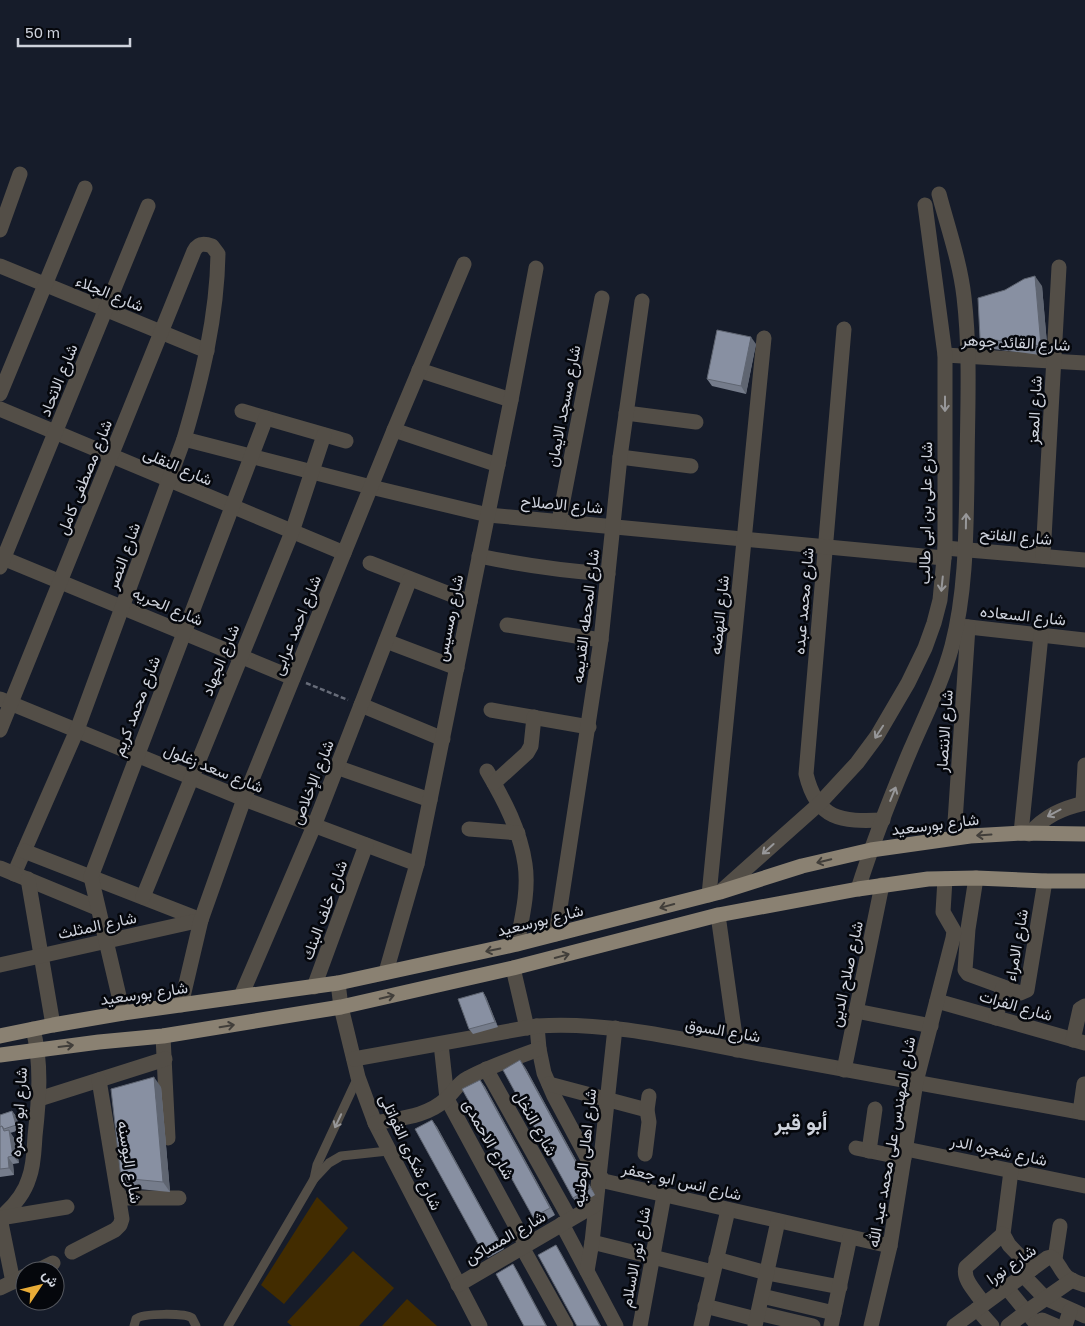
<svg xmlns="http://www.w3.org/2000/svg" width="1085" height="1326" font-family="'Golos Text',Vazirmatn,sans-serif">
  <style>
    .green { fill: #422c00 }
    .lines { fill: none; stroke-linecap: round; stroke-linejoin: round }
    .path { stroke: #676c79; stroke-width: 2.5; stroke-dasharray: 5 2.5; stroke-linecap: butt }
    .lane { stroke: #534e47; stroke-width: 9 }
    .street { stroke: #534e47; stroke-width: 15 }
    .primary { stroke: #8a8172; stroke-width: 15 }
    .wall { fill: #757c8b }
    .shaded-wall { fill: #5f6571 }
    .building { fill: #8890a2; stroke: #5f6571 }
    .oneway { stroke: #979799 }
    .oneway2 { stroke: #413e3a }
    .labels { text-anchor: middle; dominant-baseline: central; stroke-width: 5; stroke-linejoin: round; paint-order: stroke }
    .street-label { font-size: 16px; fill: #ced2dc; stroke: #05070c }
    .district-label { font-size: 21px; font-weight: bold; fill: #ced2dc; stroke: #05070c }
  </style>
  <rect width="100%" height="100%" fill="#161c2a"/>
  <g class="green">
    <path d="M317,1197L348,1228L284,1304L261,1285Z"/>
    <path d="M353,1251L394,1288L359,1326H292L287,1322Z"/>
    <path d="M407,1299L437,1326H382Z"/>
  </g>
  <g class="lines">
    <path class="path" d="M306,683L348,700"/>
    <g class="lane">
      <path d="M314,1179L317,1165L358,1077"/>
      <path d="M134,1326L136,1319C143,1313 185,1313 192,1318L196,1326"/>
      <path d="M228,1326L314,1179L329,1163L341,1156L388,1151"/>
    </g>
    <g class="street">
      <path d="M0,230L20,174"/>
      <path d="M0,266L207,351"/>
      <path d="M844,329L806,774C817,820 841,822 883,820"/>
      <path d="M945,355L1085,363"/>
      <path d="M419,370L511,400"/>
      <path d="M0,394L85,188"/>
      <path d="M0,409L344,553"/>
      <path d="M242,411L346,441"/>
      <path d="M626,413L696,422"/>
      <path d="M394,430L498,465"/>
      <path d="M184,439L371,487L488,515L944,558"/>
      <path d="M620,457L691,466"/>
      <path d="M559,521L602,298"/>
      <path d="M945,548L1085,560"/>
      <path d="M479,556C522,565 564,571 608,574"/>
      <path d="M1043,556L1059,267"/>
      <path d="M0,557L293,678"/>
      <path d="M370,563L470,602"/>
      <path d="M0,567L148,206"/>
      <path d="M507,625L601,640"/>
      <path d="M960,626L1085,640"/>
      <path d="M386,641L457,668"/>
      <path d="M0,699L244,799L417,864"/>
      <path d="M361,705L443,739"/>
      <path d="M491,710L589,727"/>
      <path d="M0,730L194,251C198,243 204,243 212,246L218,254C217,317 202,378 184,439L77,730L14,874"/>
      <path d="M336,767L430,800"/>
      <path d="M487,771C504,800 520,830 525,864C529,890 522,918 517,944"/>
      <path d="M494,783L527,753L531,746L534,717"/>
      <path d="M1083,803L1085,765"/>
      <path d="M469,829L518,833"/>
      <path d="M1021,833L1041,635"/>
      <path d="M1029,834C1045,816 1062,808 1085,803"/>
      <path d="M954,837L968,627"/>
      <path d="M24,851L201,920"/>
      <path d="M0,868L97,908"/>
      <path d="M976,878L968,929L965,970L968,974L1020,993L1027,990L1045,881"/>
      <path d="M28,879L53,1025"/>
      <path d="M858,889C873,842 891,796 910,751C925,716 942,683 952,646C966,592 966,534 967,478C967,418 971,357 964,297C960,262 948,228 939,194"/>
      <path d="M720,892L819,804L857,763L877,736L908,683L925,648L934,623L940,600L945,548V355L925,205"/>
      <path d="M709,895L764,338"/>
      <path d="M143,897L292,532L324,435"/>
      <path d="M718,915L737,1050"/>
      <path d="M556,934L601,640L620,457L642,301"/>
      <path d="M0,965L201,920"/>
      <path d="M513,968L527,1028"/>
      <path d="M386,972L417,864L511,400L536,268"/>
      <path d="M338,983L341,1007L358,1077L375,1123L480,1326"/>
      <path d="M314,987L366,845"/>
      <path d="M241,996L314,826L410,579"/>
      <path d="M937,1001L1085,1043"/>
      <path d="M181,1005L201,920L244,799L394,430L464,264"/>
      <path d="M856,1011L931,1026"/>
      <path d="M123,1013L91,877L266,418"/>
      <path d="M996,1018L1003,987"/>
      <path d="M537,1026L539,1049L544,1073L554,1096L591,1165L604,1181L890,1246"/>
      <path d="M163,1036L168,1138"/>
      <path d="M1073,1040L1080,1009L1085,1006"/>
      <path d="M441,1044L447,1099L526,1245"/>
      <path d="M354,1059L537,1026C609,1021 684,1040 754,1053C864,1073 975,1093 1085,1113"/>
      <path d="M486,1069L570,1219"/>
      <path d="M844,1070L882,885"/>
      <path d="M549,1084L647,1110"/>
      <path d="M39,1099L165,1059"/>
      <path d="M1080,1112L1084,1084"/>
      <path d="M375,1123C399,1118 427,1117 446,1099C454,1092 458,1083 468,1078C490,1066 515,1058 539,1049"/>
      <path d="M856,1148L904,1158"/>
      <path d="M906,1149L1085,1186"/>
      <path d="M869,1151L875,1109"/>
      <path d="M645,1154L649,1122L647,1110L649,1096"/>
      <path d="M1011,1171L1003,1234L1009,1245L1032,1269"/>
      <path d="M119,1198H179"/>
      <path d="M0,1218C13,1207 24,1195 29,1178C34,1165 34,1150 35,1136C39,1100 42,1064 33,1029"/>
      <path d="M562,1224L616,1326"/>
      <path d="M592,1242L713,1272"/>
      <path d="M522,1247L566,1326"/>
      <path d="M72,1252L115,1230L120,1225L122,1219L99,1080"/>
      <path d="M716,1259L767,1273L840,1287"/>
      <path d="M1055,1259L1060,1226"/>
      <path d="M37,1271L53,1263"/>
      <path d="M587,1271L592,1242L615,1028"/>
      <path d="M1023,1275L1045,1298L1085,1316"/>
      <path d="M13,1282L0,1218L67,1207"/>
      <path d="M458,1285L595,1205"/>
      <path d="M0,1288L25,1276"/>
      <path d="M1007,1288L1038,1326"/>
      <path d="M762,1296L834,1313"/>
      <path d="M984,1304C977,1293 962,1280 966,1267L1003,1234"/>
      <path d="M705,1306L756,1319"/>
      <path d="M977,1309L992,1326"/>
      <path d="M758,1313L813,1326"/>
      <path d="M1042,1320L1056,1326"/>
      <path d="M640,1326L664,1195"/>
      <path d="M701,1326L728,1210"/>
      <path d="M755,1326L778,1221"/>
      <path d="M831,1326L850,1237"/>
      <path d="M871,1326L890,1246L916,1082L953,938L954,931L943,912L945,879"/>
      <path d="M954,1326L1047,1258L1051,1257C1058,1261 1060,1270 1066,1276C1071,1281 1079,1283 1085,1285"/>
      <path d="M1008,1326L1026,1312L1072,1280"/>
      <path d="M1065,1326L1070,1311"/>
    </g>
    <g class="primary">
      <path d="M0,1036L53,1025L123,1013L338,983L517,944L720,892L802,866L871,850L970,836L1021,833L1085,834"/>
      <path d="M0,1055L99,1042L163,1036L341,1007L513,968L718,915L858,889L928,879L976,878L1045,881H1085"/>
    </g>
  </g>
  <g class="wall">
    <path d="M1042,286L1048,356L986,348L980,338Z"/>
    <path d="M756,344L746,394L712,386L707,379Z"/>
    <path d="M483,992L486,997L498,1027L473,1034L469,1029Z"/>
    <path d="M525,1067L595,1195L578,1205L573,1198Z"/>
    <path d="M480,1080L485,1087L555,1215L538,1225L533,1217Z"/>
    <path d="M161,1087L170,1192L128,1188L121,1178Z"/>
    <path d="M12,1111L16,1116L20,1130L10,1133L14,1138L19,1163L13,1164L14,1175L0,1177V1115Z"/>
    <path d="M432,1120L437,1127L504,1249L488,1258L482,1251Z"/>
  </g>
  <g class="shaded-wall">
    <path d="M1035,276L1042,286L1048,356L1041,346Z"/>
    <path d="M751,337L756,344L746,394L741,386Z"/>
    <path d="M483,992L486,997L498,1027L495,1022Z"/>
    <path d="M520,1060L525,1067L595,1195L590,1188Z"/>
    <path d="M154,1077L161,1087L170,1192L163,1182Z"/>
    <path d="M480,1080L485,1087L555,1215L550,1208Z"/>
    <path d="M12,1111L16,1116L20,1130L16,1125Z"/>
    <path d="M432,1120L437,1127L504,1249L499,1241Z"/>
    <path d="M9,1130L14,1138L19,1163L13,1156Z"/>
    <path d="M8,1157L13,1164L14,1175L9,1168Z"/>
    <path d="M556,1245L561,1253L601,1326H600Z"/>
    <path d="M513,1264L518,1272L547,1326H546Z"/>
  </g>
  <g class="building">
    <path d="M1035,276L1041,346L980,338L978,298L1005,290L1024,279Z"/>
    <path d="M717,330L751,337L741,386L707,379Z"/>
    <path d="M483,992L495,1022L469,1029L458,999Z"/>
    <path d="M520,1060L590,1188L573,1198L503,1070Z"/>
    <path d="M154,1077L163,1182L121,1178L111,1089Z"/>
    <path d="M480,1080L550,1208L533,1217L462,1089Z"/>
    <path d="M12,1111L16,1125L4,1129L2,1126L0,1127V1115Z"/>
    <path d="M432,1120L499,1241L482,1251L415,1129Z"/>
    <path d="M2,1126L4,1131L9,1130L13,1156L8,1157L9,1168L0,1169V1127Z"/>
    <path d="M556,1245L600,1326H577L538,1255Z"/>
    <path d="M513,1264L546,1326H524L496,1274Z"/>
  </g>
  <defs><path id="oneway-shaft" d="M-6 0H5M1.5-3L5.5 0L1.5 3" fill="none" stroke-width="1.6" stroke-linecap="round" stroke-linejoin="round" transform="scale(1.25)"/></defs>
  <g class="oneway">
    <use href="#oneway-shaft" transform="translate(945 404) rotate(90)"/>
    <use href="#oneway-shaft" transform="translate(966 521) rotate(-89)"/>
    <use href="#oneway-shaft" transform="translate(942 584) rotate(96)"/>
    <use href="#oneway-shaft" transform="translate(879 732) rotate(123)"/>
    <use href="#oneway-shaft" transform="translate(893 794) rotate(-68)"/>
    <use href="#oneway-shaft" transform="translate(1054 813) rotate(152)"/>
    <use href="#oneway-shaft" transform="translate(768 849) rotate(138)"/>
    <use href="#oneway-shaft" transform="translate(338 1121) rotate(115)"/>
  </g>
  <g class="oneway2">
    <use href="#oneway-shaft" transform="translate(984 835) rotate(176)"/>
    <use href="#oneway-shaft" transform="translate(824 861) rotate(166)"/>
    <use href="#oneway-shaft" transform="translate(667 906) rotate(165)"/>
    <use href="#oneway-shaft" transform="translate(493 950) rotate(168)"/>
    <use href="#oneway-shaft" transform="translate(562 956) rotate(-15)"/>
    <use href="#oneway-shaft" transform="translate(387 997) rotate(-13)"/>
    <use href="#oneway-shaft" transform="translate(227 1026) rotate(-9)"/>
    <use href="#oneway-shaft" transform="translate(66 1046) rotate(-7)"/>
  </g>
  <g class="labels">
    <g class="street-label">
      <text transform="translate(110 293) rotate(22)">شارع الجلاء</text>
      <text transform="translate(1016 342) rotate(3)">شارع القائد جوهر</text>
      <text transform="translate(58 380) rotate(-68)">شارع الاتحاد</text>
      <text transform="translate(563 406) rotate(-79)">شارع مسجد الايمان</text>
      <text transform="translate(1034 410) rotate(-87)">شارع المعز</text>
      <text transform="translate(178 466) rotate(23)">شارع النقلى</text>
      <text transform="translate(84 477) rotate(-68)">شارع مصطفى كامل</text>
      <text transform="translate(562 504) rotate(5)">شارع الاصلاح</text>
      <text transform="translate(925 513) rotate(-89)">شارع على بن ابى طالب</text>
      <text transform="translate(1016 536) rotate(5)">شارع الفاتح</text>
      <text transform="translate(123 556) rotate(-70)">شارع النصر</text>
      <text transform="translate(803 601) rotate(-85)">شارع محمد عبده</text>
      <text transform="translate(168 606) rotate(23)">شارع الحريه</text>
      <text transform="translate(719 615) rotate(-84)">شارع النهضه</text>
      <text transform="translate(1023 615) rotate(6)">شارع السعاده</text>
      <text transform="translate(585 616) rotate(-83)">شارع المحطه القديمه</text>
      <text transform="translate(449 618) rotate(-79)">شارع رمسيس</text>
      <text transform="translate(296 625) rotate(-68)">شارع احمد عرابى</text>
      <text transform="translate(220 660) rotate(-68)">شارع الجهاد</text>
      <text transform="translate(136 706) rotate(-69)">شارع محمد كريم</text>
      <text transform="translate(944 731) rotate(-86)">شارع الانتصار</text>
      <text transform="translate(214 768) rotate(22)">شارع سعد زغلول</text>
      <text transform="translate(312 782) rotate(-68)">شارع الإخلاص</text>
      <text transform="translate(935 824) rotate(-7)">شارع بورسعيد</text>
      <text transform="translate(324 910) rotate(-70)">شارع خلف البنك</text>
      <text transform="translate(540 920) rotate(-14)">شارع بورسعيد</text>
      <text transform="translate(97 925) rotate(-12)">شارع المثلث</text>
      <text transform="translate(1016 945) rotate(-80)">شارع الامراء</text>
      <text transform="translate(846 974) rotate(-78)">شارع صلاح الدين</text>
      <text transform="translate(144 993) rotate(-8)">شارع بورسعيد</text>
      <text transform="translate(1016 1005) rotate(16)">شارع الفرات</text>
      <text transform="translate(723 1030) rotate(10)">شارع السوق</text>
      <text transform="translate(18 1112) rotate(-86)">شارع ابو سمره</text>
      <text transform="translate(536 1123) rotate(61)">شارع النخل</text>
      <text transform="translate(489 1139) rotate(61)">شارع الاحمدى</text>
      <text transform="translate(891 1142) rotate(-80)">شارع المهندس على محمد عبد الله</text>
      <text transform="translate(584 1148) rotate(-84)">شارع اهالى الوطنيه</text>
      <text transform="translate(999 1150) rotate(12)">شارع شجره الدر</text>
      <text transform="translate(411 1152) rotate(65)">شارع شكرى القواتلى</text>
      <text transform="translate(130 1162) rotate(81)">شارع البوسنه</text>
      <text transform="translate(682 1181) rotate(13)">شارع انس ابو جعفر</text>
      <text transform="translate(505 1237) rotate(-30)">شارع المساكن</text>
      <text transform="translate(635 1257) rotate(-79)">شارع نور الاسلام</text>
      <text transform="translate(1011 1264) rotate(-35)">شارع نورا</text>
    </g>
    <g class="district-label">
      <text x="801" y="1122">أبو قير</text>
    </g>
  </g>
  <g transform="translate(40 1286) rotate(55)"><circle r="24" fill="#05070c" stroke="#55585f"/>
  <path d="M0-4L9 19L0 12L-9 19Z" fill="#e8ab37"/>
  <text y="-8" font-size="14" font-weight="bold" text-anchor="middle" fill="#ced2dc">ش</text>
  </g>
  <path d="M18 38v8h112v-8" fill="none" stroke="#ced2dc" stroke-width="2.5"/>
  <text x="25" y="38" font-size="15" fill="#ced2dc" stroke="#05070c" stroke-width="4" paint-order="stroke">50 m</text>
</svg>
